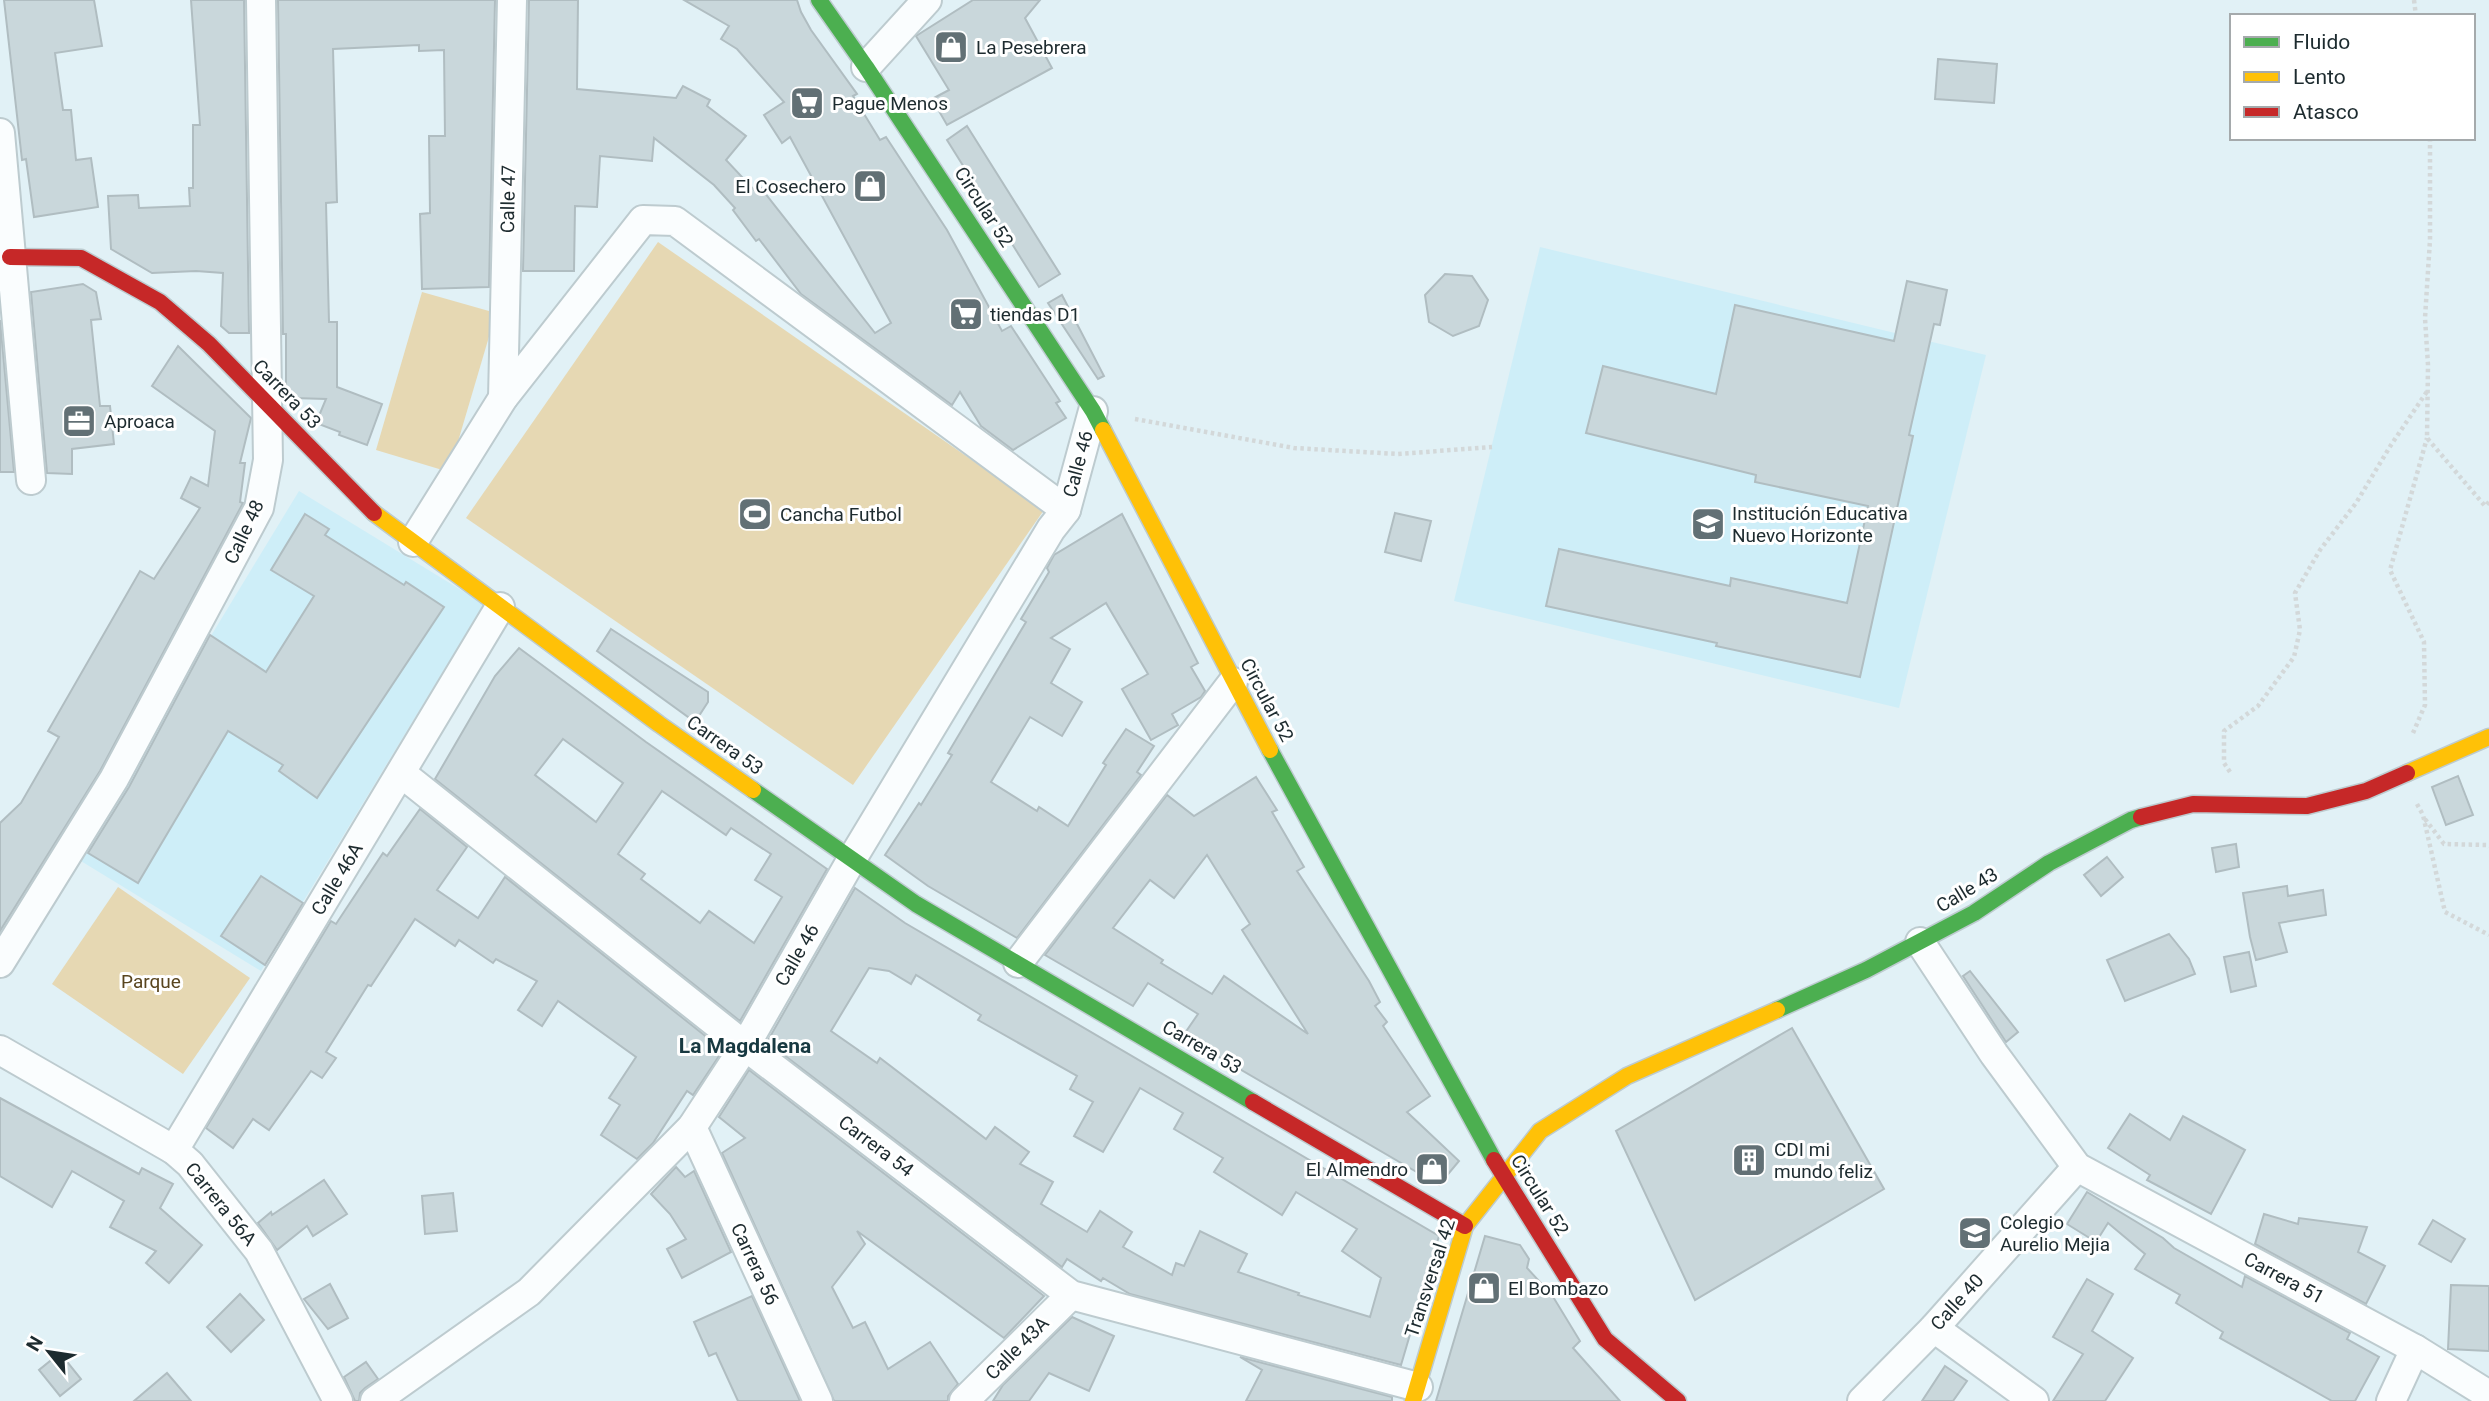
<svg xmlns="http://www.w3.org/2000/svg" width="2489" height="1401" font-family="Roboto,sans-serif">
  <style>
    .built { fill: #ceeef8 }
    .green { fill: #e6d8b3 }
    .building { fill: #c9d7db; stroke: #b0bdc1; stroke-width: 2; fill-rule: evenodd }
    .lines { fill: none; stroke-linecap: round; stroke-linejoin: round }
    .street-casing { stroke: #bdcbcf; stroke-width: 32 }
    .fast-casing { stroke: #bdcbcf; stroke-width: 19 }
    .slow-casing { stroke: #bdcbcf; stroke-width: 19 }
    .jam-casing { stroke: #bdcbcf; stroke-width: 19 }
    .path { stroke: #d3d8d9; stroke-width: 4.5; stroke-dasharray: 3.5 3.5; stroke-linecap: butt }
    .street { stroke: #fafdfe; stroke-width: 28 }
    .fast { stroke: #4caf50; stroke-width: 16 }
    .slow { stroke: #ffc107; stroke-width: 16 }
    .jam { stroke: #c62828; stroke-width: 16 }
    .labels { text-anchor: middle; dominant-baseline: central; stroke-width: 6; stroke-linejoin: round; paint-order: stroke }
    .poi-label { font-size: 19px; fill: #1d2b2f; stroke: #fff; text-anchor: start }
    .street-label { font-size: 19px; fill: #1d2b2f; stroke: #fff }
    .park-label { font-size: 19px; fill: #59451f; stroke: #fff }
    .neighbourhood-label { font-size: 21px; font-weight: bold; fill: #183941; stroke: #fff }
  </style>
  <rect width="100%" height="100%" fill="#e1f1f6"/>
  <g class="built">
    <path d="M1540,247L1986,355L1899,708L1454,601Z"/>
    <path d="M299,491L484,604L261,971L76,858Z"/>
  </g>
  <g class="green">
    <path d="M658,242L1044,510L853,785L466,518Z"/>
    <path d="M422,292L496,313L449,472L376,450Z"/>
    <path d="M118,887L250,978L183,1074L52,984Z"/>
  </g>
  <g class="building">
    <path d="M4,0H94L102,46L55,53L63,110H71L76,160L91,158L98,207L34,217L26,159L22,160Z"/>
    <path d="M191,0H244L249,333H229L221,326L223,273L196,271L152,273L111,249L108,196L138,195L139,208L190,206L189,188H193V125H200Z"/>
    <path d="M278,0H495L489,287L422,289L420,214L430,213L429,136H445L444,50L419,51V45L333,49L337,202L326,203L329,322H337V387L382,404L367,445L339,435L340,432L316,423L326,399L293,398L286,392V334H283Z"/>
    <path d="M529,0H578L577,89L676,98L683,86L710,100L707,106L746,136L726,160L756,192L761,188L875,333L891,323L790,137L782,143L764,115L784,102L737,49L721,39L729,26L684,0H797L801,12L811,30L857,94L853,96L880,140L886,137L947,230L1002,331L1011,326L1060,401L1056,403L1066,418L1013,450L981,426L960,392L952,405L801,294L759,239L756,241L733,210L735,208L714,185L654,138L652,161L600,156L597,207L575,206L574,271H523Z"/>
    <path d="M973,0H1040L1025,18L1052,68L947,125L932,99L949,90L916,36Z"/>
    <path d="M1938,59L1997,64L1994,103L1935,99Z"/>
    <path d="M967,126L1060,274L1039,287L947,140Z"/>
    <path d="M1445,274L1472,276L1488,300L1479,326L1453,336L1429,322L1425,295Z"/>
    <path d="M1907,281L1947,290L1940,325L1934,324L1909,435L1913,436L1860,677L1716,646L1717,643L1546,606L1559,549L1730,586L1731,578L1847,603L1868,506L1755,482L1756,475L1586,433L1603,366L1716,394L1735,305L1894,341Z"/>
    <path d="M83,284L96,292L101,319L91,320L100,406H110L114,444L72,449V474L47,473L31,292Z"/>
    <path d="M1062,295L1104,376L1098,379L1048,303Z"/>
    <path d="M0,320L14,472H0Z"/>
    <path d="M178,346L251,418L240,463H245L240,502L243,503L100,771L0,931V823L21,803L59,737L48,731L140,571L154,579L200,508L181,498L191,477L208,486L215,431L152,386Z"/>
    <path d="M1395,513L1431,521L1421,561L1385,552Z"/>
    <path d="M305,514L329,529L325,535L404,585L406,582L444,607L317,798L279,771L283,765L228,731L138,883L88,853L129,787L210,635L266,672L314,596L271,570Z"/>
    <path d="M1122,514L1198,663L1191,667L1205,691L1201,697L1172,714L1178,725L1151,740L1122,689L1148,674L1106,603L1051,638L1070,649L1051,683L1082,702L1062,736L1030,717L991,782L1037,811L1039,807L1068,826L1106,765L1103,763L1126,729L1154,746L1137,772L1141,775L1017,938L928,886L885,855L919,803L921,805L952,755L948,753L1026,622L1021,619L1049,572L1047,568L1054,555Z"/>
    <path d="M611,629L708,692V702L695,722L597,651Z"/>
    <path d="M519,648L646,742L827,869L740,1021L435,779L495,676ZM563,739L623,783L596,822L535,775ZM662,791L726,835L731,828L771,854L755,880L782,897L754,943L709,911L700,923L641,879L645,874L618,854Z"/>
    <path d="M2458,776L2473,815L2446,825L2432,787Z"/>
    <path d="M1256,777L1277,810L1272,812L1304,867L1297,871L1369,981L1380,1002L1375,1006L1387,1022L1383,1026L1430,1096L1407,1112L1459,1161L1439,1185L1183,1036L1198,1014L1148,983L1133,1006L1045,955L1167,795L1194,816ZM1207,855L1250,924L1242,930L1308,1034L1224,976L1212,994L1161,963L1163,960L1113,928L1150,880L1174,898Z"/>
    <path d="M420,809L467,847L437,890L478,918L505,877L723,1050L693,1095L687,1091L653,1143L637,1159L601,1135L620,1105L609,1098L636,1057L558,1001L542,1026L518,1010L537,981L496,959L493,963L459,940L455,946L415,919L371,986L368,985L326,1052L336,1058L322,1078L311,1071L269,1130L253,1119L233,1148L206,1128L331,921L336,924L383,853L387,856Z"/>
    <path d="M2236,844L2239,867L2216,872L2212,848Z"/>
    <path d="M2107,857L2123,877L2101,896L2084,875Z"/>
    <path d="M261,876L303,903L265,965L221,936Z"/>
    <path d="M2287,886L2288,896L2323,890L2326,915L2279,923L2287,952L2256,960L2250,937L2243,893Z"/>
    <path d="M855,888L905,923L1439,1236L1401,1365L1130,1294L1103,1278L1101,1281L1067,1259L1062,1267L767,1042ZM869,968L889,971L911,984L916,975L981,1015L978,1020L1077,1076L1070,1089L1093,1102L1074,1136L1103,1152L1140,1088L1183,1113L1174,1129L1223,1158L1214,1172L1282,1215L1296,1192L1357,1229L1342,1251L1381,1278L1370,1317L1298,1295L1299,1293L1238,1272L1247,1254L1200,1231L1184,1266L1176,1263L1172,1275L1123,1247L1132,1232L1100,1211L1087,1232L1041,1204L1053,1182L1020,1164L1029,1152L995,1127L986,1139L880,1058L877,1063L831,1031Z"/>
    <path d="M2169,934L2189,959L2195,974L2125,1001L2107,960Z"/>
    <path d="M2249,952L2256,986L2231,992L2224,957Z"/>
    <path d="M1970,971L2018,1032L2006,1042L1963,976Z"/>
    <path d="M1792,1028L1884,1189L1695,1300L1616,1131Z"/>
    <path d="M749,1070L1044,1296L1004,1338L857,1231L865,1244L832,1287L853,1328L865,1322L888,1369L930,1342L958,1384L948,1396V1401H834L722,1153L745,1138L719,1117Z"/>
    <path d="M0,1098L139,1174L142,1168L173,1184L160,1208L202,1245L169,1283L146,1263L156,1251L110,1227L124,1201L72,1171L52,1207L0,1176Z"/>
    <path d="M2130,1114L2170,1140L2183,1116L2245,1150L2211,1214L2147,1180L2150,1175L2108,1148Z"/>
    <path d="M676,1167L685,1177L694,1171L731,1252L682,1278L667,1249L686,1239L670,1214L651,1194Z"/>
    <path d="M324,1180L347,1214L313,1236L307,1226L277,1250L258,1223L271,1212L272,1215Z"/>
    <path d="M2087,1192L2163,1238L2174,1248L2242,1287L2245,1276L2350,1333L2347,1339L2379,1357L2355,1401H2332L2220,1338L2223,1332L2176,1303L2180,1295L2135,1269L2145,1254L2108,1223L2096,1242L2067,1224Z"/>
    <path d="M453,1193L457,1231L425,1234L422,1196Z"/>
    <path d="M2264,1214L2298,1224L2299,1218L2367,1227L2358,1252L2385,1266L2366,1304L2255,1244Z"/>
    <path d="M2433,1220L2465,1239L2451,1262L2419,1244Z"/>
    <path d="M1485,1236L1520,1245L1529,1259L1527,1268L1552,1295L1580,1341L1573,1348L1620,1401H1436Z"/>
    <path d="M2087,1279L2113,1294L2092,1331L2133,1358L2105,1401H2053L2083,1354L2053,1337Z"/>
    <path d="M330,1284L348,1318L328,1329L304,1299Z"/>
    <path d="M2451,1285L2489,1286V1351L2448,1349Z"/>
    <path d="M240,1294L264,1320L231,1352L207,1327Z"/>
    <path d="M752,1296L800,1401H738L716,1353L709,1356L694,1322Z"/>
    <path d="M1072,1317L1114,1336L1089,1391L1049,1373L1029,1401H993L1003,1385Z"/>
    <path d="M60,1353L81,1379L60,1396L39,1370Z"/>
    <path d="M1240,1357L1392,1397V1401H1246L1262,1370Z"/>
    <path d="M366,1362L378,1379L365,1388L360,1393L359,1401H355L344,1377Z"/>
    <path d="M1945,1366L1967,1381L1953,1401H1922Z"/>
    <path d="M167,1373L191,1401H134Z"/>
  </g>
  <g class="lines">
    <g class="street-casing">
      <g id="street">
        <path d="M866,67L927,0"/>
        <path d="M0,133L31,480"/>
        <path d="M503,398L512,0"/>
        <path d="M413,542L503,398L643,220L675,221L1066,510"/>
        <path d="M401,773L745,1046L1071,1295L1418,1387"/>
        <path d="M1920,942L1994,1054L2077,1167L2415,1349L2489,1395"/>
        <path d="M0,963L114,779L259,508L268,460L261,0"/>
        <path d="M1018,963L1233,682"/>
        <path d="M0,1050L174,1150L190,1164L259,1251L338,1401"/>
        <path d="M692,1127L818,1401"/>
        <path d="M174,1150L500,607"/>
        <path d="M1934,1328L2034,1401"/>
        <path d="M375,1401L529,1292L692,1127L745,1046L852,859L1051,529L1066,510L1093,411"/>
        <path d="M964,1401L1071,1295"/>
        <path d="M1862,1401L1934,1328L2077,1167"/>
        <path d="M2391,1401L2415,1349"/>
      </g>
    </g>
    <g class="fast-casing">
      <g id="fast">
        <path d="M819,0L866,67L1093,411L1103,430"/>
        <path d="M1270,750L1494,1160"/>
        <path d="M753,790L916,904L1253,1102"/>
        <path d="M1777,1010L1866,970L1974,913L2049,863L2131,820L2141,817"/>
      </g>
    </g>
    <g class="slow-casing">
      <g id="slow">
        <path d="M1103,430L1270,750"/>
        <path d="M374,513L659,724L753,790"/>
        <path d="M2407,773L2489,737"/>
        <path d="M1413,1401L1465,1226L1540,1131L1627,1076L1777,1010"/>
      </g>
    </g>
    <g class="jam-casing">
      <g id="jam">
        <path d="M10,257L81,258L160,302L209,344L374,513"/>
        <path d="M2141,817L2193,804L2307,806L2366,791L2407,773"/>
        <path d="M1253,1102L1465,1226"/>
        <path d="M1494,1160L1605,1339L1678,1401"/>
      </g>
    </g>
    <g class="path">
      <path d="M2414,0L2416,16"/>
      <path d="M2430,138V240L2425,318L2428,365L2427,438L2485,506L2489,502"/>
      <path d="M1135,419L1294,448L1398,454L1492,447"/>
      <path d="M2413,733L2425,705L2424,642L2390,570L2427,438"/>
      <path d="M2230,772L2224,763V731L2258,706L2294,657L2300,630L2295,593L2320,550L2356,503L2391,445L2428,390"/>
      <path d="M2417,804L2423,815L2445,912L2489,935"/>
      <path d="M2425,819L2444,844L2487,845L2489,847"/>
    </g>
    <use href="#street" class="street"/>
    <use href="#fast" class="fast"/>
    <use href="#slow" class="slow"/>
    <use href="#jam" class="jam"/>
  </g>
  <defs>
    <g id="shop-square" transform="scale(1.75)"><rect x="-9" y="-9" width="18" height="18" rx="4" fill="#627075" stroke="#fff"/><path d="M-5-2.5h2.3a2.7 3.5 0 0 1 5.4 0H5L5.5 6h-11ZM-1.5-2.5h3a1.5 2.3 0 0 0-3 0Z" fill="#fff"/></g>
    <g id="supermarket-square" transform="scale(1.75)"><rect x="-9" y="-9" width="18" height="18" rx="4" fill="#627075" stroke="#fff"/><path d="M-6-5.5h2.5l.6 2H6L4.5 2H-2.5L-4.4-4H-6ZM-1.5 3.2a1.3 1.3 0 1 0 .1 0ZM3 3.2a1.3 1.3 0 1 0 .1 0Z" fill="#fff"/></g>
    <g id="office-square" transform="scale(1.75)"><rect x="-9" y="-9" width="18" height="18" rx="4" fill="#627075" stroke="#fff"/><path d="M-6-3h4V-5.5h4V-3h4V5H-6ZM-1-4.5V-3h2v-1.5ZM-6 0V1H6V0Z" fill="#fff"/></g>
    <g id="stadium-square" transform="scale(1.75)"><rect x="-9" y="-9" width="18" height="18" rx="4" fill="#627075" stroke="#fff"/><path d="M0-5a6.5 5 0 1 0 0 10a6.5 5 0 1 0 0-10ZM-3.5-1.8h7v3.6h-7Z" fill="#fff"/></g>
    <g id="school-square" transform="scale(1.75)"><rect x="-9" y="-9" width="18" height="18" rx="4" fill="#627075" stroke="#fff"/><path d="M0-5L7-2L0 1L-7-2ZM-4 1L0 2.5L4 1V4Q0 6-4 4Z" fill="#fff"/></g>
    <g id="building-square" transform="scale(1.75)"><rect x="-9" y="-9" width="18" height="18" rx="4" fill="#627075" stroke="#fff"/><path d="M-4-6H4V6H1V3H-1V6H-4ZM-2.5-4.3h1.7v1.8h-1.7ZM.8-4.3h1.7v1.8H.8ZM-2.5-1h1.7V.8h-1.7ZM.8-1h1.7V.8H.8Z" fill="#fff"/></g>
  </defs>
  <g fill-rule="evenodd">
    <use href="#shop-square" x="951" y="47"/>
    <use href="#supermarket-square" x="807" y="103"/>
    <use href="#shop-square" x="870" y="186"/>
    <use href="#supermarket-square" x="966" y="314"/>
    <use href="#office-square" x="79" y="421"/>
    <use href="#stadium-square" x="755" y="514"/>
    <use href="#school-square" x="1708" y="524"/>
    <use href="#building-square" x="1749" y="1160"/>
    <use href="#shop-square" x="1432" y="1169"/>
    <use href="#school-square" x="1975" y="1233"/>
    <use href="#shop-square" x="1484" y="1288"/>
  </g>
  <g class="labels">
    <g class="poi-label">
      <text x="976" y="47">La Pesebrera</text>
      <text x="832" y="103">Pague Menos</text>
      <text x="846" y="186" text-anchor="end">El Cosechero</text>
      <text x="990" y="314">tiendas D1</text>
      <text x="104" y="421">Aproaca</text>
      <text x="1732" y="513">Institución Educativa<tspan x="1732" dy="22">Nuevo Horizonte</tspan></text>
      <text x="780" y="514">Cancha Futbol</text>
      <text x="1774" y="1149">CDI mi<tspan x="1774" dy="22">mundo feliz</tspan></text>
      <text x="1408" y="1169" text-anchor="end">El Almendro</text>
      <text x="2000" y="1222">Colegio<tspan x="2000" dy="22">Aurelio Mejia</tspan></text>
      <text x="1508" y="1288">El Bombazo</text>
    </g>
    <g class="street-label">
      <text transform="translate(508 199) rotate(-89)">Calle 47</text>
      <text transform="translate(984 207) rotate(57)">Circular 52</text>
      <text transform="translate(287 394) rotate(46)">Carrera 53</text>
      <text transform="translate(1078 464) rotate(-75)">Calle 46</text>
      <text transform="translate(244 532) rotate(-65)">Calle 48</text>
      <text transform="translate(1267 700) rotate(62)">Circular 52</text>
      <text transform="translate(725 745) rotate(35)">Carrera 53</text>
      <text transform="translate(337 879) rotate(-59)">Calle 46A</text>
      <text transform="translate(1967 890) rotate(-31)">Calle 43</text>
      <text transform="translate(797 955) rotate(-60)">Calle 46</text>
      <text transform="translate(1202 1047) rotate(30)">Carrera 53</text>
      <text transform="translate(876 1146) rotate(37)">Carrera 54</text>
      <text transform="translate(1540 1195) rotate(58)">Circular 52</text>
      <text transform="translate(221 1204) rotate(51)">Carrera 56A</text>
      <text transform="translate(755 1264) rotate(65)">Carrera 56</text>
      <text transform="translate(1430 1278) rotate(-72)">Transversal 42</text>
      <text transform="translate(2284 1278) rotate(28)">Carrera 51</text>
      <text transform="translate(1957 1302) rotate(-48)">Calle 40</text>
      <text transform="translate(1017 1348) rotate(-45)">Calle 43A</text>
    </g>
    <g class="park-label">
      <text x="151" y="981">Parque</text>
    </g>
    <g class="neighbourhood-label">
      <text x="745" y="1046">La Magdalena</text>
    </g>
  </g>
  <rect x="2230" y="14" width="245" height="126" fill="#ffffff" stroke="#a5aaac" stroke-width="2"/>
  <rect x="2244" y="37" width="35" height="10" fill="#4caf50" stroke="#a5aaac" stroke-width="2"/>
  <text x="2293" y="49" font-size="21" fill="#1d2b2f">Fluido</text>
  <rect x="2244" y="72" width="35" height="10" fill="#ffc107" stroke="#a5aaac" stroke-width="2"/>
  <text x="2293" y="84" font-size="21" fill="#1d2b2f">Lento</text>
  <rect x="2244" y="107" width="35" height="10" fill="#c62828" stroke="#a5aaac" stroke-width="2"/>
  <text x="2293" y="119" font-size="21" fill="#1d2b2f">Atasco</text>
  <g transform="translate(49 1352) rotate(300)" stroke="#ffffff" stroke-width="5" paint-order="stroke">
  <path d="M0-5L12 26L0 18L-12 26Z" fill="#1d2b2f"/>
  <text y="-10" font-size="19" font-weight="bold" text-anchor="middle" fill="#1d2b2f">N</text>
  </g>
</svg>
